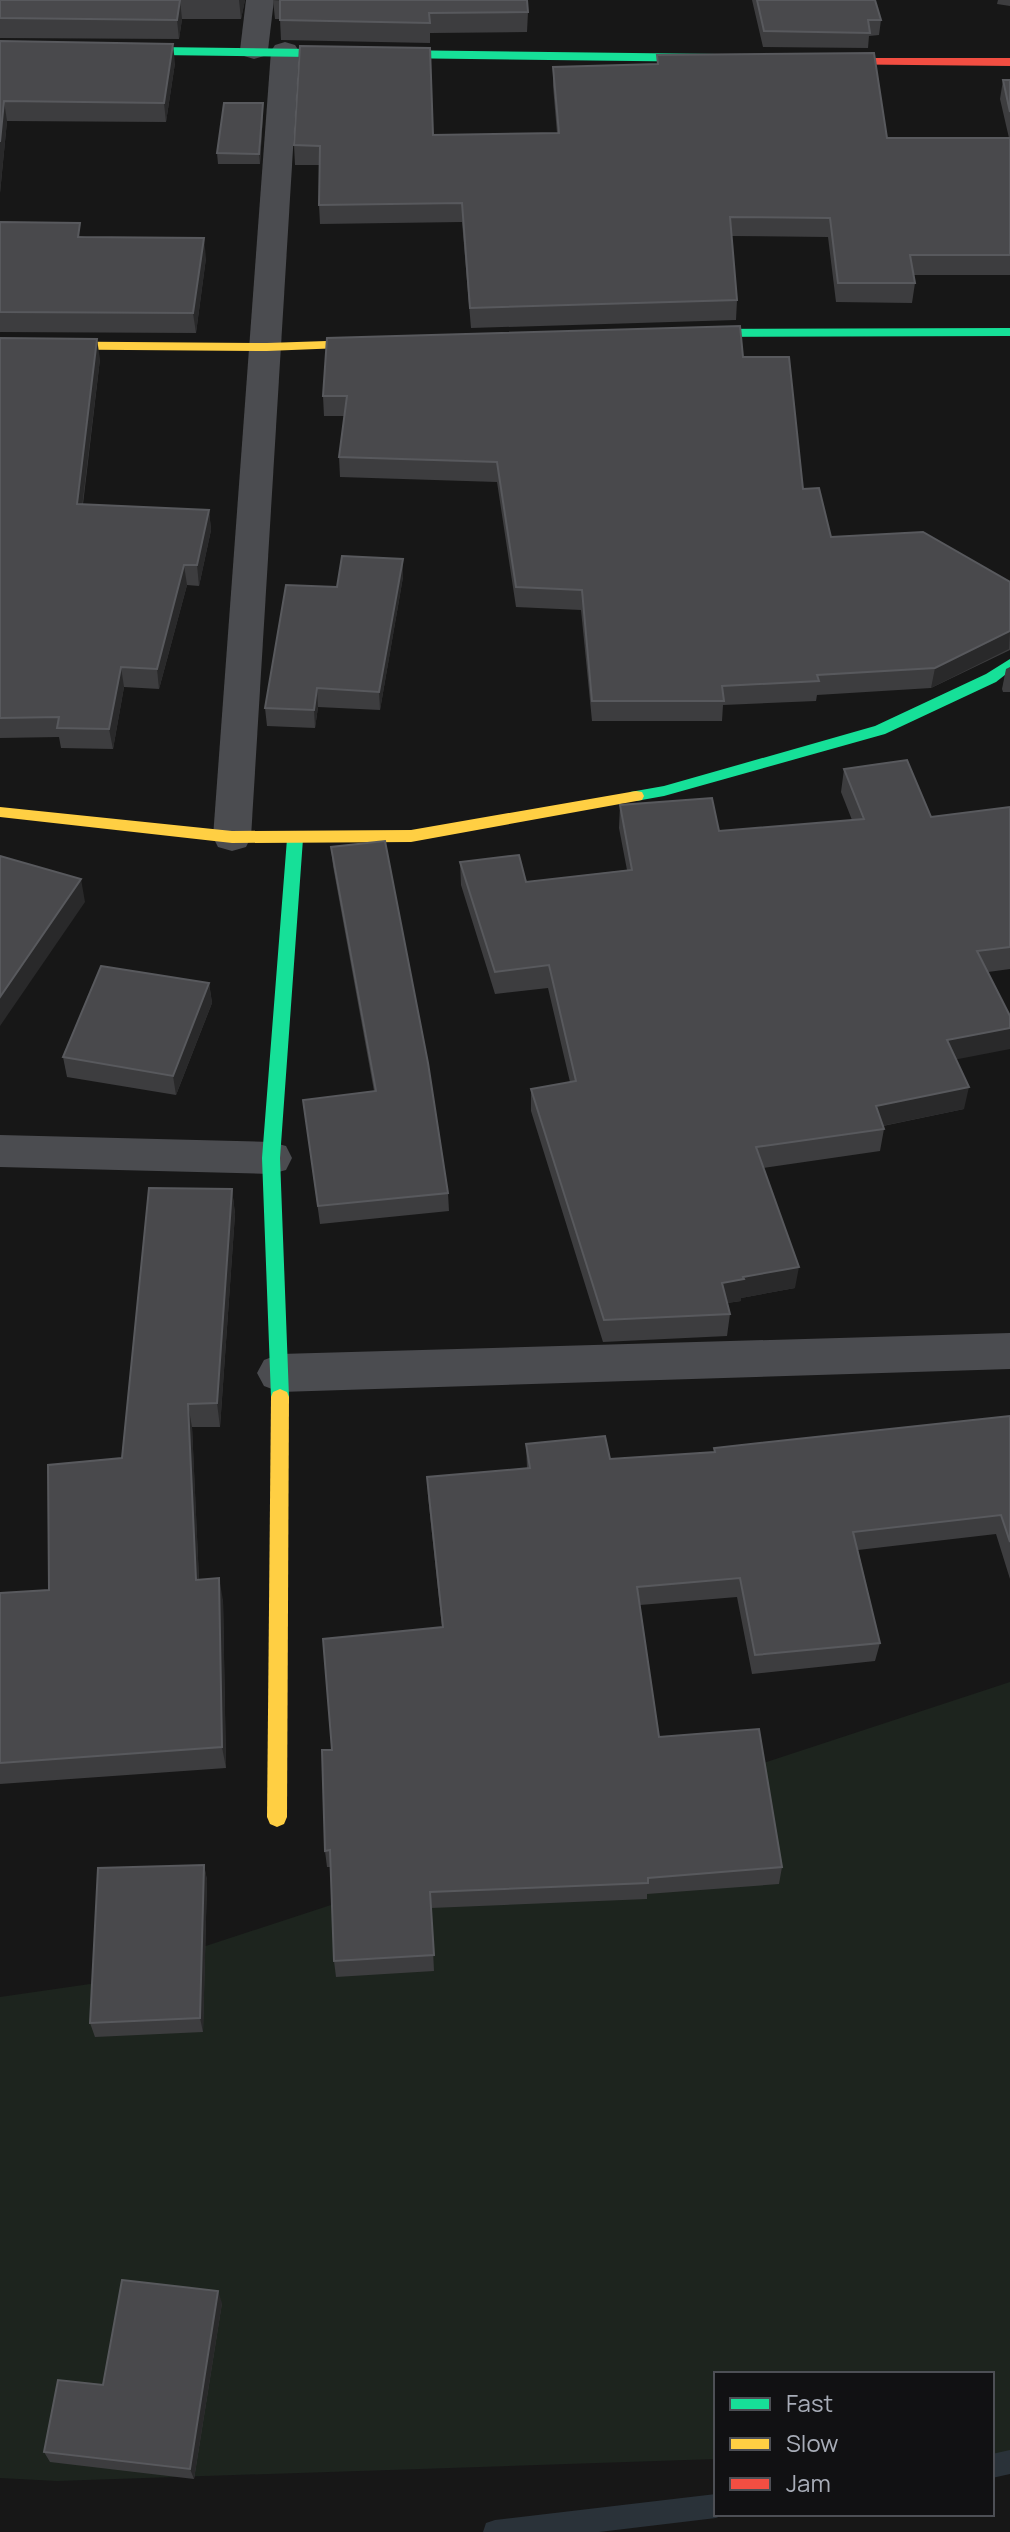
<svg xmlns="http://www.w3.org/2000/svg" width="1010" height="2532" font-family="Manrope,sans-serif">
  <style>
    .green { fill: #1d241e }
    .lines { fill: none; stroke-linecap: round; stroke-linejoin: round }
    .stream { fill: #2a3239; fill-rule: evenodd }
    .street { fill: #4b4c50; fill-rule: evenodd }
    .fast { fill: #16e098; fill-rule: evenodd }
    .slow { fill: #ffcf43; fill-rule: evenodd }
    .jam { fill: #f24e42; fill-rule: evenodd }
    .wall { fill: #3d3d3f }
    .shaded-wall { fill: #29292a }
    .building { fill: #49494c; stroke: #58595d; stroke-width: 2 }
  </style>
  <rect width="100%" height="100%" fill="#171717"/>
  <path class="green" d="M1010,1682V2464L992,2457V2374H716V2459L57,2481L0,2478V1997L90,1984Z"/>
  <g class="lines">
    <g class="stream">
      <path d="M1010,2450V2474L992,2478V2454Z"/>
      <path d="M716,2494V2514H725L716,2518L599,2532H483L486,2523L495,2520Z"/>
    </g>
    <g class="street">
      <path d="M246,0H274L268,50L264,56L254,59L244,56L240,50Z"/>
      <path d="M285,42L295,45L299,51L251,837L246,847L232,851L218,847L213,837L271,51L275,45Z"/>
      <path d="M0,1135L271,1142L286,1146L292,1158L286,1170L271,1174L0,1167Z"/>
      <path d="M1010,1333V1369L280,1392L264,1386L257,1373L264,1360L280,1354Z"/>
    </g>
    <g class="fast">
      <path d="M0,45L716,54L722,58L716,62L0,53Z"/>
      <path d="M1010,328V336L682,337L675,333L682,329Z"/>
      <path d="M1010,659V671L996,682L885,734L664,796L636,801L628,796L630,792L664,786L875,726L986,674Z"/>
      <path d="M295,833L303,839L280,1158L289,1397L287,1402L280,1405L273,1402L271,1397L262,1158L287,839Z"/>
    </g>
    <g class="slow">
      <path d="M386,339L391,340V346L267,351L0,349V341L267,343Z"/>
      <path d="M636,791L642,792L644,796L642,800L411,842L232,843L0,817V807L232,831L411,830Z"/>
      <path d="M280,1389L287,1392L289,1397L287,1817L284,1824L277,1827L270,1824L267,1817L271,1397L273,1392Z"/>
    </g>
    <path class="jam" d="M812,58H1010V66L816,64L810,60Z"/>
  </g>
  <g class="wall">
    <path d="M0,0H245L241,19H182L179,39L0,38Z"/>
    <path d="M273,0L528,12L527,32L430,33V43L281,40L280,19H275Z"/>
    <path d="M752,0H875L881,20L879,35L869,36L868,48L763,47Z"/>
    <path d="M998,0H1010V6L997,4Z"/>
    <path d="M0,41L175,63L166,122L7,121L0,193Z"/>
    <path d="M657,55L887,138H1009L1000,99L1003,80H1010V275H913L915,283L912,303L836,302L828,237L731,236L737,300L736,320L471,328L462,222L320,224L319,205L320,165H295L294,145L433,135L557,133L553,86V67L657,64Z"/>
    <path d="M263,103V114L260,164H218L217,153Z"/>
    <path d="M0,222L206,258L196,333L0,332Z"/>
    <path d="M0,338L100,359L83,504L209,510L211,530L199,586L187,585L159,689L124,687L113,749L61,748L59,737L0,738Z"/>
    <path d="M743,357L803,489L831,537L1010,582V650L931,688L817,695L816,701L723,705L722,721H592L581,610L516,607L497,482L340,477L339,457L344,416H324L323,396Z"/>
    <path d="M403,577L380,710L318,707L315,728L267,726L265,708L337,587Z"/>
    <path d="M1010,667V692H1003L1002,689L1006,669Z"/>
    <path d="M844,769L931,817L1010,807V969L988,972L956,1060L964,1109L883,1126L884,1129L880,1151L763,1168L795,1288L741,1298V1301L727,1303L730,1314L727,1336L603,1342L531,1111V1089L570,1082L548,988L495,994L461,885L460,862L526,882L627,870L619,828L620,805L719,831L852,820L841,792Z"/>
    <path d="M331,847L448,1193L449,1211L320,1224L303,1100L374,1091L333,866Z"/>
    <path d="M209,983L212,1003L176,1095L67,1077L63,1057Z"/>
    <path d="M232,1189L235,1214L220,1427H192L199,1580L223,1600L226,1768L0,1784V1593L49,1590L122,1458Z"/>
    <path d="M1010,1416V1579L996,1534L858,1550L880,1643L875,1661L752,1674L737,1597L640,1605L659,1737L782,1867L779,1884L647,1894V1899L431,1908L434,1971L336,1977L334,1961L331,1867H327L325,1851L332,1750L442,1627L428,1496L427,1477L527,1468L526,1444L610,1459L714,1452V1448Z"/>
    <path d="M204,1865L207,1880L203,2032L95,2037L90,2023Z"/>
    <path d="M222,2303L194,2479L50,2462L44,2452L103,2385Z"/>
  </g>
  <g class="shaded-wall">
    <path d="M180,0L182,19L179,39L177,20Z"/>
    <path d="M239,0H245L241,19Z"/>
    <path d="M173,44L175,63L166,122L164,103Z"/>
    <path d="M4,101L7,121L0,193V142Z"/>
    <path d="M263,103V114L260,164L259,154Z"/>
    <path d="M204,238L206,258L196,333L193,313Z"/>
    <path d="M97,339L100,359L80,524L77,504Z"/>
    <path d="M209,510L211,530L199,586L197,565Z"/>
    <path d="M403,559V577L380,710L379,692Z"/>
    <path d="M184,565L187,585L159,689L157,669Z"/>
    <path d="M1010,631L1009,649L931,688L935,668Z"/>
    <path d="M121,667L124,687L113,749L109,729Z"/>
    <path d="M317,688L318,707L315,728L314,710Z"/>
    <path d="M81,879L85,902L0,1026V997Z"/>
    <path d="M209,983L212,1003L176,1095L173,1076Z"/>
    <path d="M1010,1028V1049L943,1062L947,1040Z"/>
    <path d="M969,1087L964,1109L872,1128L876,1106Z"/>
    <path d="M232,1189L235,1214L220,1427L217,1403Z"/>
    <path d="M799,1267L795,1288L741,1298V1301L719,1304L722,1283L743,1277Z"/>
    <path d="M188,1404L192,1427L200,1602L196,1580Z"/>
    <path d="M219,1578L223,1600L226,1768L222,1747Z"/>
    <path d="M204,1865L207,1880L203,2032L200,2018Z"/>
    <path d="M218,2291L222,2303L194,2479L190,2469Z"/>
  </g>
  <g class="building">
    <path d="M0,0H180L177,20L0,18Z"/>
    <path d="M280,0H527L528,12L429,13L430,23L280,20Z"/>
    <path d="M757,0H875L881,20H868L870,33L764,31Z"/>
    <path d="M0,41L173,44L164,103L4,101L0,142Z"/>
    <path d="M300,46L430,48L433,135L559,133L553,67L658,64L657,55L874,53L887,138H1010V255H910L915,283H838L830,218L730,217L737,300L470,308L462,203L319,205L320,146L294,145Z"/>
    <path d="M1003,80H1010V112Z"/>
    <path d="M224,103H263L259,154L217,153Z"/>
    <path d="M0,222L80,223L78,237L204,238L193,313L0,312Z"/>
    <path d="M740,326L743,357H789L803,489L819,488L831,537L923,532L1010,582V631L935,668L817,675L819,681L722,686L724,701H592L582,590L516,587L497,462L339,457L347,396H323L327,338Z"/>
    <path d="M0,338L97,339L77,504L209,510L197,565H184L157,669L121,667L109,729L57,728L59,717L0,718Z"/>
    <path d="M342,556L403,559L379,692L317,688L314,710L265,708L286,585L337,587Z"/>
    <path d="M907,760L931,817L1010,807V947L977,951L1010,1016V1028L947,1040L969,1087L876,1106L884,1129L756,1147L799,1267L743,1277L744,1279L722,1283L730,1314L604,1320L531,1089L576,1081L549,965L495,972L460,862L519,855L526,882L632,870L620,805L712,798L719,831L864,819L844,769Z"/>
    <path d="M385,841L428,1063L448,1193L318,1206L303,1100L376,1091L331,847Z"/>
    <path d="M0,856L81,879L0,997Z"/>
    <path d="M101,966L209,983L173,1076L63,1057Z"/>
    <path d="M149,1188L232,1189L217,1403L188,1404L196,1580L219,1578L222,1747L0,1763V1593L49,1590L48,1465L122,1458Z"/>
    <path d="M1010,1416V1542L1001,1515L853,1532L880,1643L755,1655L740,1578L637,1587L659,1737L759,1729L782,1867L648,1878V1883L430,1892L434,1955L334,1961L330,1850L325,1851L322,1750H332L323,1639L443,1627L427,1477L530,1468L526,1444L605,1436L610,1459L715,1452L714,1448Z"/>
    <path d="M204,1865L200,2018L90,2023L98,1868Z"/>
    <path d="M122,2280L218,2291L190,2469L44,2452L58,2380L103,2385Z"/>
  </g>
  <rect x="714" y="2372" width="280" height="144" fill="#111113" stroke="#4d4f55" stroke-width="2"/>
  <rect x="730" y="2398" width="40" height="12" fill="#16e098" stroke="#4d4f55" stroke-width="2"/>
  <text x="786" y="2412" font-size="24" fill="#a8adb8">Fast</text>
  <rect x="730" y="2438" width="40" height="12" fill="#ffcf43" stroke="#4d4f55" stroke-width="2"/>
  <text x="786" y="2452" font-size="24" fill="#a8adb8">Slow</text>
  <rect x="730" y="2478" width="40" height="12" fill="#f24e42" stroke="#4d4f55" stroke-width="2"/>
  <text x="786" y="2492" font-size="24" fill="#a8adb8">Jam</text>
</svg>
